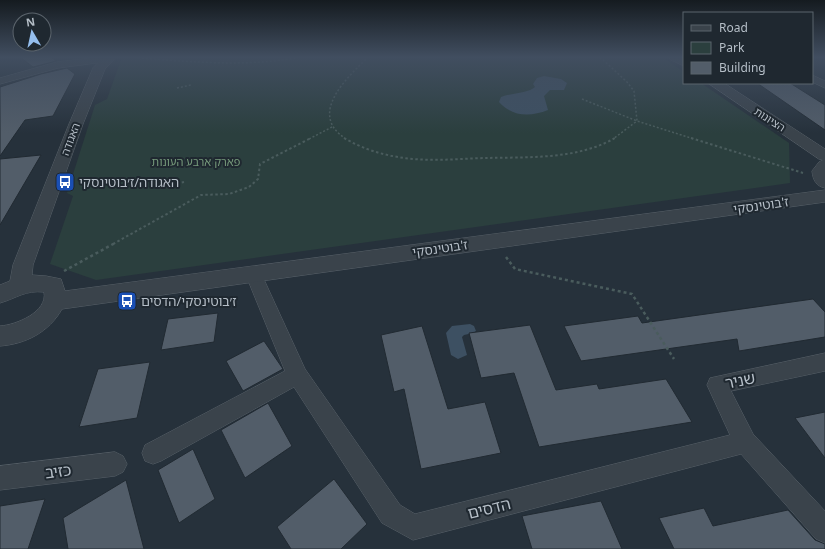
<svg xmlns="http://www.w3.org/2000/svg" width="825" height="549" font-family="'Noto Sans','Noto Sans Hebrew',sans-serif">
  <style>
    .green { fill: #2b3f3e }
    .water { fill: #3d5062 }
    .building { fill: #525d69; stroke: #212a32 }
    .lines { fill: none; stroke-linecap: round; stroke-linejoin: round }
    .minor-casing { stroke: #586169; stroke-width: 1 }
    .tertiary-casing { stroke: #586169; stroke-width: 1 }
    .path-far2 { stroke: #4a5c5d; stroke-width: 1.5; stroke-dasharray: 2 2; stroke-linecap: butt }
    .path-far1 { stroke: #4a5c5d; stroke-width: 2; stroke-dasharray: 2.5 2.5; stroke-linecap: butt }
    .path { stroke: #4a5c5d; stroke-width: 2.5; stroke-dasharray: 3 3; stroke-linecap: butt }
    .minor { fill: #3a434b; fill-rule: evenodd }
    .tertiary { fill: #3a434b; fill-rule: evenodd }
    .labels { text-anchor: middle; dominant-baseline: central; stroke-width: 4; stroke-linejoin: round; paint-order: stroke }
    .far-street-label { font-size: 11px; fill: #b5bec7; stroke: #1f2830 }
    .far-park-label { font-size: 11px; fill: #769a7b; stroke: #1f2830 }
    .poi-label { font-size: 13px; fill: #b5bec7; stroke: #1f2830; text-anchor: start }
    .street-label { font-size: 13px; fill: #b5bec7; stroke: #1f2830 }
    .near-street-label { font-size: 16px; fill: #b5bec7; stroke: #1f2830 }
  </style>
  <rect width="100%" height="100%" fill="#26313b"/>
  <path class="green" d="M122,57H662L684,72V83H701L789,143L790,183L96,280L50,264L73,196L67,193L95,105L107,99Z"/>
  <g class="water">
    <path d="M544,76L561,79L567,83L564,90H550L544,96L548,110C530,117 513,117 499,102L501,97C511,93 529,93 535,87L533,84L537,78Z"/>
    <path d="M470,324L474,326L476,331L473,333L464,335L462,337L467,355L458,359L451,355L446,333L452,326Z"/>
  </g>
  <g class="building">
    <path d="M20,57H51L56,61L33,67Z"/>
    <path d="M67,68L75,74L53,116L25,120L0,156V87L41,74Z"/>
    <path d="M757,83H790L825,105V130Z"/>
    <path d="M41,155L0,225V159Z"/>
    <path d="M813,299L825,312V337L739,351L737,339L581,361L564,326L638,316L642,323Z"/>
    <path d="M218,313L214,342L161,350L168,319Z"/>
    <path d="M530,325L556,390L597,384L599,389L666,379L692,422L539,447L514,373L481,378L469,333Z"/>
    <path d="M422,326L448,409L485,402L501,453L421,469L404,389L394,392L381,335Z"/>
    <path d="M264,341L283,369L243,391L226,361Z"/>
    <path d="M150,362L137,418L79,427L98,369Z"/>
    <path d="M268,403L292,446L245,478L221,430Z"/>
    <path d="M825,412V458L795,418Z"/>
    <path d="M193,449L215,499L179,523L158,470Z"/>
    <path d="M334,479L367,524L341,549H291L277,527Z"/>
    <path d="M126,480L144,549H68L63,518Z"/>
    <path d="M45,499L28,549H0V506Z"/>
    <path d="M601,501L622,549H532L522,516Z"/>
    <path d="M704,508L713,526L788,510L815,540L825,544V549H674L659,518Z"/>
  </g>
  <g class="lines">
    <g class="minor-casing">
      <g id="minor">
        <path d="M100,57H107L109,59L104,62L58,68L0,84V78L57,62Z"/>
        <path d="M812,75L825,81V88L812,82Z"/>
        <path d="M253,267L259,269L261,273L305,369L400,505L415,514L730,435L707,385L710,378L825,353V371L731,391L753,434L825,511V543L816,539L741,454L413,540L382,523L294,387L161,461L153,464L145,461L142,453L145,445L285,371L245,273L247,269Z"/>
        <path d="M115,452L123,456L127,464L123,472L115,476L0,490V466Z"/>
      </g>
    </g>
    <g class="tertiary-casing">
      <g id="tertiary">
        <path d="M104,57H117L105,69L83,124L33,265L32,275L46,276L61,279L65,291L825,190V202L62,309C49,332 26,344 0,346V326C16,325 48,312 44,292C25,290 17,298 0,303V285L10,281L13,265L69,124L93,68Z"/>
        <path d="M669,57H684V66L671,60Z"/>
        <path d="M708,83H724L825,149V188C816,186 813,180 812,171L819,162L823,160L819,159Z"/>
      </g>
    </g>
    <g class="path-far2">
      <path d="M126,57C185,61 242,68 301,57"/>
      <path d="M600,57L627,82L634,91L637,121L613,139"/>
      <path d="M177,88L191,85"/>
      <path d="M582,99L637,121L694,139"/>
      <path d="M309,139L332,127"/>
      <path d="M346,139C307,114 347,78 368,57"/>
    </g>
    <g class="path-far1">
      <path d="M344,138C361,148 379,154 398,157C426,162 455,159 484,158C526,157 577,160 615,138"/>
      <path d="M691,138L803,173"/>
      <path d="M167,185L184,182"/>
      <path d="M113,244L201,195L229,194L249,187L258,179L260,164L311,138"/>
    </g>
    <g class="path">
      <path d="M506,257L515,269L632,294L674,359"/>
      <path d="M64,271L115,243"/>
    </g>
    <use href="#minor" class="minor"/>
    <use href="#tertiary" class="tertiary"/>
  </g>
  <linearGradient id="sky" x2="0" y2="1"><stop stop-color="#151b20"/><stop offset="0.43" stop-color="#414e60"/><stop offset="1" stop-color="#414e60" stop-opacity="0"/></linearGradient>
  <rect width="825" height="133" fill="url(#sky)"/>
  <defs>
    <g id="bus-square" transform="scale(1)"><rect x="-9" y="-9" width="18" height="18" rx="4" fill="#1a4fb4" stroke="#1f2830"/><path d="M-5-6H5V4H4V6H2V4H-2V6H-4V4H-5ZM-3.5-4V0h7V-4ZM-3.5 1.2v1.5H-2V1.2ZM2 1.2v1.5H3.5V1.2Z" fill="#fff"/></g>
  </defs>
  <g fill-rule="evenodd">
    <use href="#bus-square" x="65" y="182"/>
    <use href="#bus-square" x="127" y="301"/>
  </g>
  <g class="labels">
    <g class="far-street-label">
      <text transform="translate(770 119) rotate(33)">הציונות</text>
      <text transform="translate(70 139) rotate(-69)">האגודה</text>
    </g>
    <g class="far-park-label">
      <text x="196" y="161">פארק ארבע העונות</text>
    </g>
    <g class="poi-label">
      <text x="79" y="182">האגודה/ז׳בוטינסקי</text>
      <text x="141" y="301">ז׳בוטינסקי/הדסים</text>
    </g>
    <g class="street-label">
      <text transform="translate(761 205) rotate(-8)">ז'בוטינסקי</text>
      <text transform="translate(440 248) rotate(-8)">ז'בוטינסקי</text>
    </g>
    <g class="near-street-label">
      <text transform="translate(740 380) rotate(-12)">שניר</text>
      <text transform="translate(58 471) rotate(-7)">כזיב</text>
      <text transform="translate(489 508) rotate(-14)">הדסים</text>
    </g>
  </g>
  <rect x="683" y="12" width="130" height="72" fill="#1f2830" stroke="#5b646c"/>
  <rect x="691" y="25" width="20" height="6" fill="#3a434b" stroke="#5b646c"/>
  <text x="719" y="32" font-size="12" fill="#b5bec7">Road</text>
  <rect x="691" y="42" width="20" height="12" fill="#2b3f3e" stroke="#5b646c"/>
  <text x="719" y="52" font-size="12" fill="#b5bec7">Park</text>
  <rect x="691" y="62" width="20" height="12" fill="#525d69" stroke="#5b646c"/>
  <text x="719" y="72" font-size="12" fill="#b5bec7">Building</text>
  <g transform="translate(32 32) rotate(351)"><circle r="19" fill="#1f2830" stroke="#5b646c"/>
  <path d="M0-3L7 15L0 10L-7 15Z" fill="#94beed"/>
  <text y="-6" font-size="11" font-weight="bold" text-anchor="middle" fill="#b5bec7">N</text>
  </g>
</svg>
